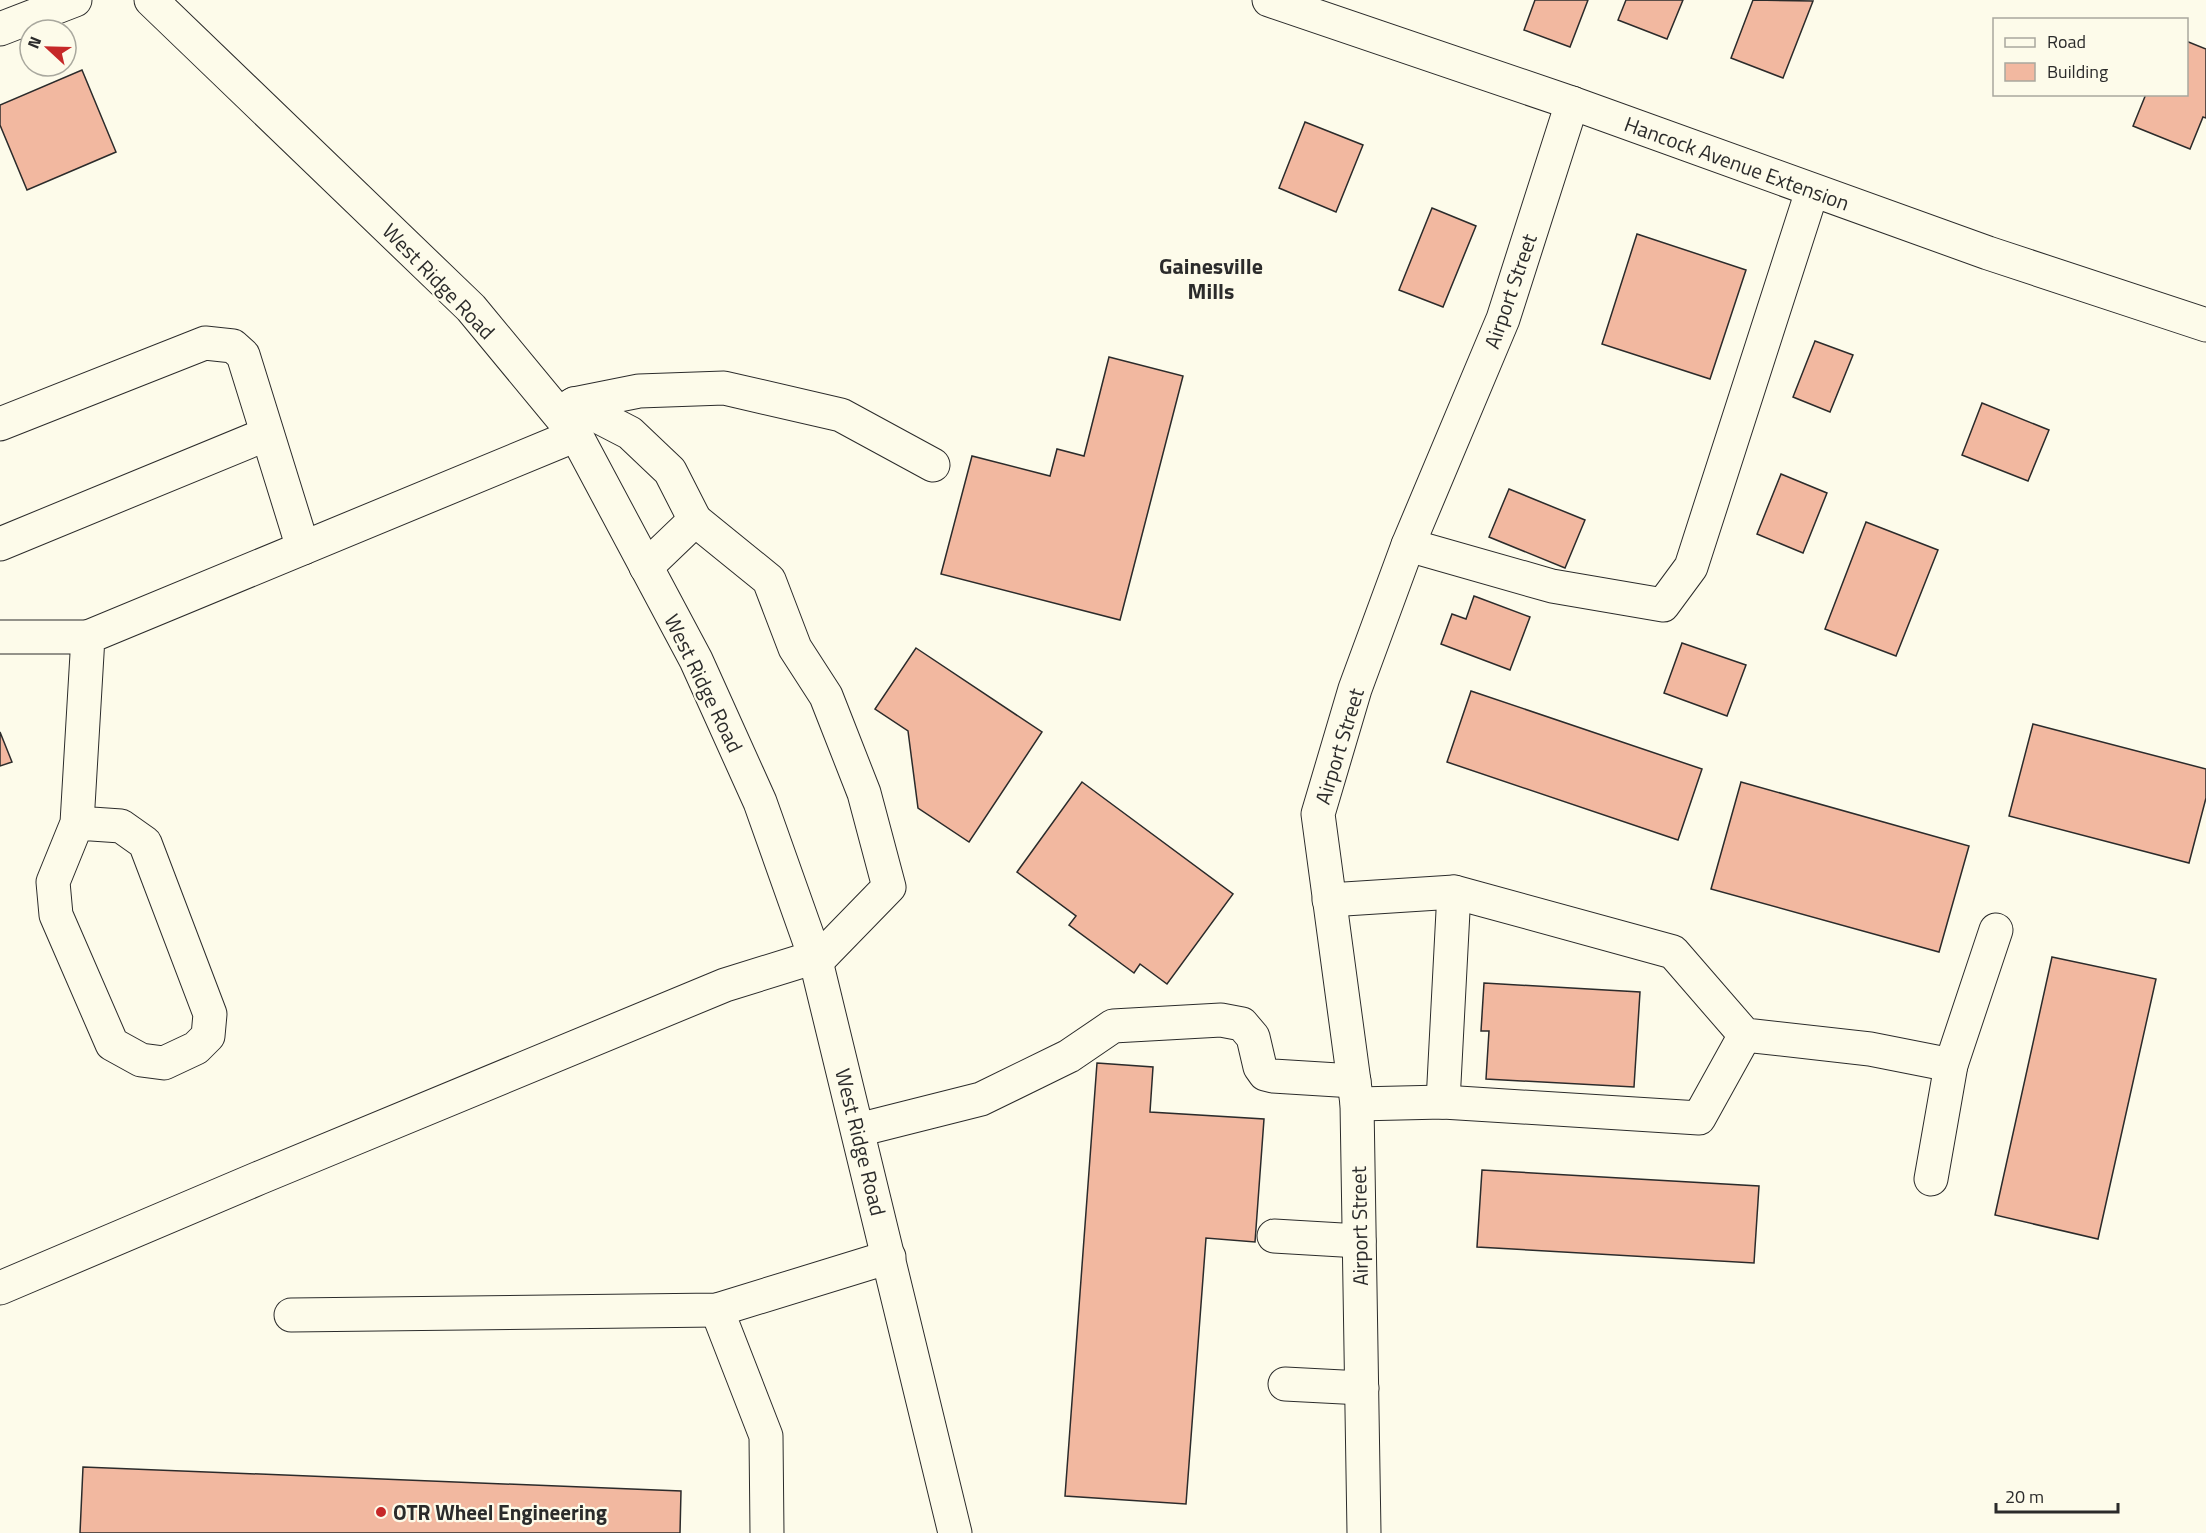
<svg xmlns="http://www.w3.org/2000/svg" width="2206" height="1533" font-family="'Titillium Web',sans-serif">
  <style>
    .building { fill: #f2b8a0; stroke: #2b2b2b; stroke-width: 1.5 }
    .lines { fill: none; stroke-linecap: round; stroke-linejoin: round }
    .minor-casing { stroke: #2b2b2b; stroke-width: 35 }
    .minor { stroke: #fdfbea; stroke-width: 33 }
    .poi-dot { fill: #c62828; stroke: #fdfbea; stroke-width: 2 }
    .labels { text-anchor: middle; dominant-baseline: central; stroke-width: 4.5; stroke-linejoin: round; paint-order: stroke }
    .street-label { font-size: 21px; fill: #2b2b2b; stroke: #fdfbea }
    .poi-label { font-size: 21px; font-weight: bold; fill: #2b2b2b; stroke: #fdfbea; text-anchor: start }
    .neighbourhood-label { font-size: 22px; font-weight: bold; fill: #2b2b2b; stroke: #fdfbea }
  </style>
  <rect width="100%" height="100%" fill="#fdfbea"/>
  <g class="building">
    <path d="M1535,0H1588L1570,47L1524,30Z"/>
    <path d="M1626,0H1683L1667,39L1618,20Z"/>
    <path d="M1753,0L1813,1L1783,78L1731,58Z"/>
    <path d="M2186,41L2206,49V118L2203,117L2190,149L2133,126L2146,94H2186Z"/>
    <path d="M82,70L116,152L27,190L0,125V105Z"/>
    <path d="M1305,122L1363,145L1336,212L1279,188Z"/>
    <path d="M1432,208L1476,226L1443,307L1399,290Z"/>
    <path d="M1637,234L1746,270L1710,379L1602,344Z"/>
    <path d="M1815,341L1853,355L1830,412L1793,397Z"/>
    <path d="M1109,357L1183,376L1120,620L941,574L972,456L1050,476L1057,449L1084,456Z"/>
    <path d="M1982,403L2049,430L2028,481L1962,455Z"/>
    <path d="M1781,474L1827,493L1803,553L1757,534Z"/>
    <path d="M1509,489L1585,520L1565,568L1489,537Z"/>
    <path d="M1866,522L1938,550L1896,656L1825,629Z"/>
    <path d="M1474,596L1530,617L1510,670L1441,644L1452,614L1466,619Z"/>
    <path d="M1682,643L1746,665L1727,716L1664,693Z"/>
    <path d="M916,648L1042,732L969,842L918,808L908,731L875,709Z"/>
    <path d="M1471,691L1702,769L1678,840L1447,762Z"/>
    <path d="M2033,724L2206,769V798L2189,863L2009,816Z"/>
    <path d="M0,732L12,762L0,766Z"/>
    <path d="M1082,782L1233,894L1167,984L1140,964L1134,973L1069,925L1076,916L1017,872Z"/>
    <path d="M1741,782L1969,846L1939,952L1711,889Z"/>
    <path d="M2052,957L2156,979L2098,1239L1995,1215Z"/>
    <path d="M1484,983L1640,992L1634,1087L1486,1079L1489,1031H1481Z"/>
    <path d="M1097,1063L1153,1067L1150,1112L1264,1119L1255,1242L1206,1238L1186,1504L1065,1496Z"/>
    <path d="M1482,1170L1759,1186L1754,1263L1477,1247Z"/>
    <path d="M83,1467L681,1491L680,1533H80Z"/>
  </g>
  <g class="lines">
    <g class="minor-casing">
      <g id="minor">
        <path d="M151,0L471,308L576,435L696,660L760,802L815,957L955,1533"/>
        <path d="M1269,0L1572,103L1988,253L2206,325"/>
        <path d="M0,29L75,0"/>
        <path d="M574,404L639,391L724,388L841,415L933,465"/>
        <path d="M567,408L574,404L630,433L670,471L695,520"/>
        <path d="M0,424L205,343L233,346L243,355L303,548"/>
        <path d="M0,544L267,434"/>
        <path d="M1408,545L1552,586L1663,605L1691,567L1812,191"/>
        <path d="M646,567L695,520L769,580L795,648L826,696L864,793L889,887L816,962"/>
        <path d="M0,637H88"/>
        <path d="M77,823L121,826L145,843L210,1014L208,1036L196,1048L164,1063L141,1060L112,1044L56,915L53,882L77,823L88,637L576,435"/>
        <path d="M1329,900L1454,892L1673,952L1745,1035L1870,1049L1951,1065"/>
        <path d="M1443,1102L1454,892"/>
        <path d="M1357,1104L1443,1102L1699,1118L1745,1035"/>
        <path d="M858,1130L981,1099L1069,1056L1113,1026L1221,1020L1242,1024L1253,1037L1260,1067L1265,1074L1273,1076L1354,1081"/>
        <path d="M1931,1179L1951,1065L1996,930"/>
        <path d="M1274,1236L1359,1241"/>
        <path d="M0,1288L259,1178L725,985L815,957"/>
        <path d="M717,1310L766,1436L767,1533"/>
        <path d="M291,1315L717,1310L889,1257"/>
        <path d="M1285,1384L1362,1388"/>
        <path d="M1364,1533L1357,1104L1318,814L1355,689L1408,545L1503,319L1572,103"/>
      </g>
    </g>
    <use href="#minor" class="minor"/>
  </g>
  <circle class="poi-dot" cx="381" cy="1512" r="6"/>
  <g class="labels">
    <g class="street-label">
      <text transform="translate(1737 163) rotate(20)">Hancock Avenue Extension</text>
      <text transform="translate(439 281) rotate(46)">West Ridge Road</text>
      <text transform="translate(1510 291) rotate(-71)">Airport Street</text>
      <text transform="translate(704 683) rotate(64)">West Ridge Road</text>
      <text transform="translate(1339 746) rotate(-73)">Airport Street</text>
      <text transform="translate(861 1142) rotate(76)">West Ridge Road</text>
      <text transform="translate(1359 1226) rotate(-91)">Airport Street</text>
    </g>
    <g class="poi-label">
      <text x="393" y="1512">OTR Wheel Engineering</text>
    </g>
    <g class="neighbourhood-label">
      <text x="1211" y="266">Gainesville<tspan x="1211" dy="25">Mills</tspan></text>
    </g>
  </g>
  <rect x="1993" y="18" width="195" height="78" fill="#fdfbea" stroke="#a9a89e" stroke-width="1.5"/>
  <rect x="2005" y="38" width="30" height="9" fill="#fdfbea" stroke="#a9a89e" stroke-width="1.5"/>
  <text x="2047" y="48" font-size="18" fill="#2b2b2b">Road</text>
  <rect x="2005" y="63" width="30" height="18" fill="#f2b8a0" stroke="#a9a89e" stroke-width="1.5"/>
  <text x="2047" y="78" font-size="18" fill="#2b2b2b">Building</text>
  <g transform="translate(48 48) rotate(292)"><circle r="28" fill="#fdfbea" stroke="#a9a89e" stroke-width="1.5"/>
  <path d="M0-4.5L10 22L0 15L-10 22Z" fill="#c62828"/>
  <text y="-9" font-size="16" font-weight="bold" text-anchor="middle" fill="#2b2b2b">N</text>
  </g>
  <path d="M1996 1503v9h122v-9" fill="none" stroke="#2b2b2b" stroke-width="3"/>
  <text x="2005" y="1503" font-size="18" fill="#2b2b2b" stroke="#fdfbea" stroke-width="4.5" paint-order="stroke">20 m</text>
</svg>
